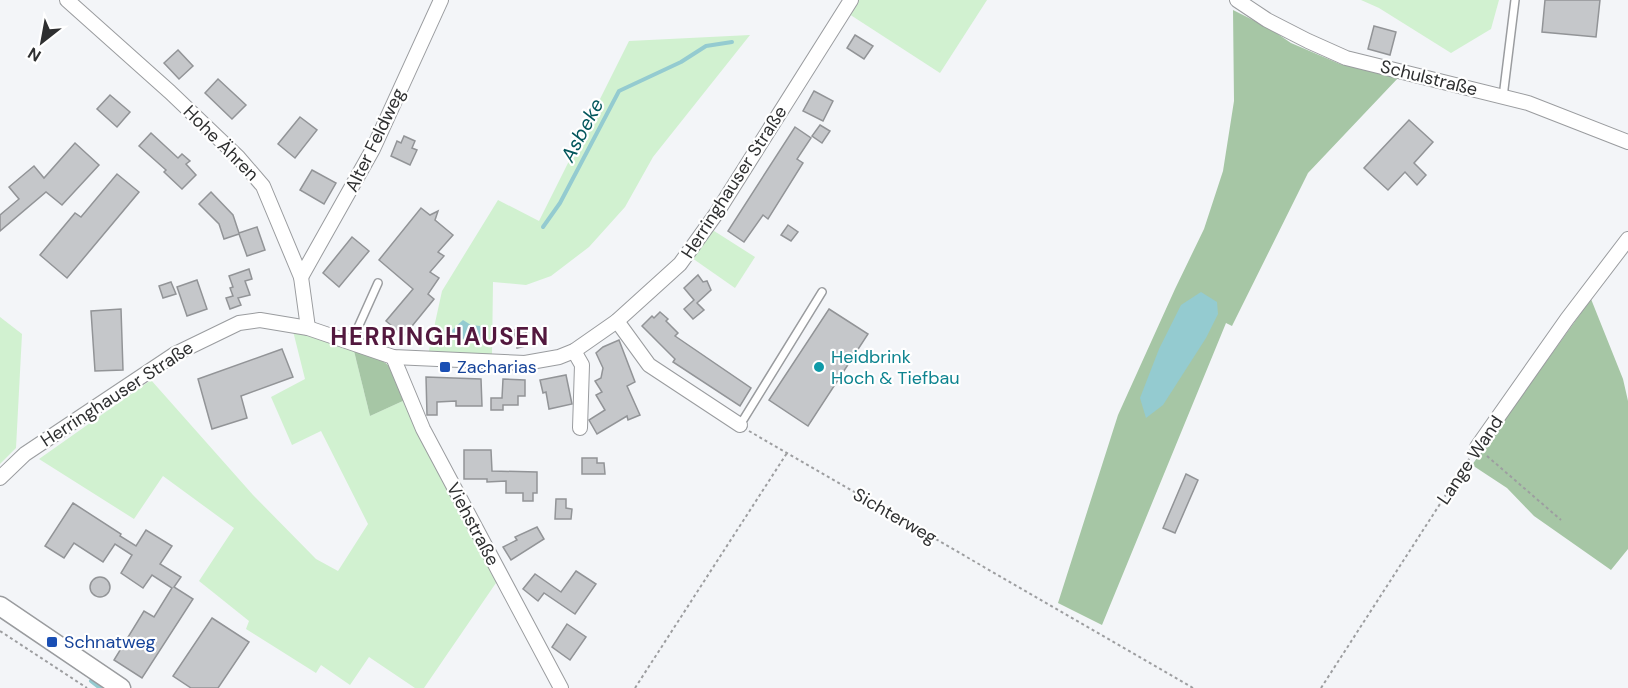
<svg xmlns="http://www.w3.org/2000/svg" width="1628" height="688" font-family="'DM Sans',sans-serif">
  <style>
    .green { fill: #d1f1d0 }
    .forest { fill: #a6c6a5 }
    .water { fill: #94cbd0 }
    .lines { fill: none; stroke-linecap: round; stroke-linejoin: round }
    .stream { stroke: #94cbd0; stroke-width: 4 }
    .building { fill: #c5c7ca; stroke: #929497; stroke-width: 1.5 }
    .lane-casing { stroke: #9a9c9f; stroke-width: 10 }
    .street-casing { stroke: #9a9c9f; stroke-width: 16 }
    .secondary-casing { stroke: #9a9c9f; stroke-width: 21 }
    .path { stroke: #9d9ea0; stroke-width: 2; stroke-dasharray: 3 3; stroke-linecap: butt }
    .lane { stroke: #fff; stroke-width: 7 }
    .street { stroke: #fff; stroke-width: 14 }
    .secondary { stroke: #fff; stroke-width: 18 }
    .transit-dot { fill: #1a4fb4; stroke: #fff; stroke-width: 2 }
    .culture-dot { fill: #0f9aa8; stroke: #fff; stroke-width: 2 }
    .labels { text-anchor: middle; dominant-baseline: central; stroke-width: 4.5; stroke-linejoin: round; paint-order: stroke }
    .street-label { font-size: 18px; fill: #2e2f30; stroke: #fff }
    .culture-label { font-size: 18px; fill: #0d838f; stroke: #fff; text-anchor: start }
    .transit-label { font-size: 18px; fill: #164399; stroke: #fff; text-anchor: start }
    .water-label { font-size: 20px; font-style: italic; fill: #02565c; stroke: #fff }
    .district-label { font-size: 24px; font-weight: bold; letter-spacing: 1.5px; fill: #53183e; stroke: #fff }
  </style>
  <rect width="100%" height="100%" fill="#f3f5f8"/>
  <g class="green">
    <path d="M858,0H987L940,73L849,14Z"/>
    <path d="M1361,0H1499L1491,29L1451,53L1379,8Z"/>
    <path d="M750,35L653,157L625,207L589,247L551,276L526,285L493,282L492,354L428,355L442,291L498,200L539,221L629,41Z"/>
    <path d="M711,229L755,257L735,288L692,258Z"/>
    <path d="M0,317L22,334L16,448L0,464Z"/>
    <path d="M293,331L354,351L370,416L405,400L498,580L424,688H415L369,657L350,685L321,665L316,673L246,629L249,621L199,581L234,528L163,476L134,519L39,459L151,380L253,495L316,559L338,571L368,524L321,431L292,445L271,397L305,379Z"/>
  </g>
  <g class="forest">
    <path d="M1233,10L1269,28L1291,43L1340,64L1399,77L1308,173L1232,326L1226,323L1102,625L1058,603L1118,415L1175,289L1204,229L1223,171L1234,101Z"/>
    <path d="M1591,299L1623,379L1628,401V549L1611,570L1534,516L1507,488L1472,465Z"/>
    <path d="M354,351C390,360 393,365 405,400L370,416Z"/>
  </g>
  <g class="water">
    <path d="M1201,292L1217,302L1218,314L1206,338L1163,405L1146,418L1140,398L1159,349L1181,305Z"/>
    <path d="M463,320L471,325L480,326L483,332L482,342L449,337L450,332Z"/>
  </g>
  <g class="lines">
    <g class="stream">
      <path d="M543,227L560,203L619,91L681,62L706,46L732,42"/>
      <path d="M91,681L100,688"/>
    </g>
  </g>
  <g class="building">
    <path d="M1545,0H1600L1596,37L1542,32Z"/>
    <path d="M1374,26L1396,32L1390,55L1368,49Z"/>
    <path d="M855,35L873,46L864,59L847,48Z"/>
    <path d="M178,50L193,66L179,79L164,63Z"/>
    <path d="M218,79L246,105L232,119L205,93Z"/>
    <path d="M814,91L833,101L823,121L803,111Z"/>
    <path d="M110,95L130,112L117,127L97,109Z"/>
    <path d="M300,117L317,130L295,158L278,144Z"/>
    <path d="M1409,120L1433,142L1414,163L1426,175L1417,185L1405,172L1388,190L1364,168Z"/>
    <path d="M820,125L830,131L822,143L812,136Z"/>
    <path d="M795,127L811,138L797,159L803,163L768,219L763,215L744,242L728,231Z"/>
    <path d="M151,133L178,158L182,154L190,161L186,164L196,175L182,189L164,172L166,170L139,146Z"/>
    <path d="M404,136L415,141L412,148L417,150L410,165L391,156L397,141L401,143Z"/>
    <path d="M75,143L99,165L62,205L46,192L0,231V215L19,199L9,187L34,166L44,178Z"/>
    <path d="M312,170L336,183L324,204L300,190Z"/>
    <path d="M117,174L139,192L67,278L40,255L75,213L81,217Z"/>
    <path d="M211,192L233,215L239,233L257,227L265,250L247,256L239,234L224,239L219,224L199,204Z"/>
    <path d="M421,208L430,215L438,211L435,220L453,235L438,252L444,256L430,272L439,278L428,294L434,299L404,336L386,321L413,289L379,260Z"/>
    <path d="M788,225L798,232L791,241L781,235Z"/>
    <path d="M352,237L369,251L339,287L323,273Z"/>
    <path d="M249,269L252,279L245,281L250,295L238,298L241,305L230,309L226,298L233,296L230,288L233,287L229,276Z"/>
    <path d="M698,275L703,282L707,281L711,290L697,303L704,310L693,319L684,309L694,300L684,288Z"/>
    <path d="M197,280L207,309L187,316L177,287Z"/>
    <path d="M171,282L176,294L163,298L159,286Z"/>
    <path d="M121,309L123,370L95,371L91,311Z"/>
    <path d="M829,309L868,334L808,426L769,400Z"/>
    <path d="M660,312L668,319L666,321L678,333L675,336L751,388L740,406L673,362L675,359L642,326L652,316L654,318Z"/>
    <path d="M526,328V346L517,348L514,330Z"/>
    <path d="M619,340L635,382L627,386L640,415L628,420L627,416L597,434L589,420L605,410L596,395L602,392L595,381L601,378L603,368L596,353L603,347Z"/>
    <path d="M282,349L293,377L241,396L247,418L212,429L198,379Z"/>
    <path d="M566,375L572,404L549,409L546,392L543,393L540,380Z"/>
    <path d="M426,377L481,379L482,406H456V401L437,402V415H427Z"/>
    <path d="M503,379L525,380V396H518V405H503V410H491V398H502Z"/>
    <path d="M464,450H491L492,471L537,472V493H533V501H523V493H506V481L487,482V479H464Z"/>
    <path d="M582,458H597V463H604L605,474H582Z"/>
    <path d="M1186,474L1198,480L1175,533L1163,528Z"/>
    <path d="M556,499H566V508L572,509L571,519H555Z"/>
    <path d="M73,503L121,534L120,536L136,546L146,530L172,546L160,564L181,577L174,587L193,599L142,678L114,660L144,611L154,617L172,588L152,575L143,588L121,573L132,555L115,544L103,562L74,543L64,558L45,546Z"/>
    <path d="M537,527L544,539L511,560L503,547L517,540L515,537Z"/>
    <path d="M576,571L596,584L575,614L544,593L538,601L523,589L535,574L561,592Z"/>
    <circle cx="100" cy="587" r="10"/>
    <path d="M212,618L249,642L218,688H191L173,676Z"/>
    <path d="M567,624L586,637L570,660L552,647Z"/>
  </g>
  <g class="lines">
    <g class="lane-casing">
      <g id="lane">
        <path d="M1503,97L1515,0"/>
        <path d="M351,343L378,283"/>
        <path d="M740,425L822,292"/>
      </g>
    </g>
    <g class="street-casing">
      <g id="street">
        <path d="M67,0L170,92L238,157L263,186L301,277L308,328"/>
        <path d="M1237,0L1267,20L1308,41L1346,58L1528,103L1628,142"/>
        <path d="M301,277L373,149L441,0"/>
        <path d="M617,321L649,365L740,425"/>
        <path d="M574,351L582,365L580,428"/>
        <path d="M393,357L423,429L561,688"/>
        <path d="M1477,447L1567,319L1628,239"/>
        <path d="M0,478L25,454L175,354L239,323L260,320L308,328L393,357L525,363L559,357L574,351L617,321L680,264L716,214L851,0"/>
      </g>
    </g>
    <g class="secondary-casing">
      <path id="secondary" d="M0,606L121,688"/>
    </g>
    <g class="path">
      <path d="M749,431L1193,688"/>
      <path d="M1487,456L1561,520"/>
      <path d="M0,631L87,688"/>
      <path d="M635,688L787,453"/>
      <path d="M1321,688L1471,456"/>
    </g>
    <use href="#lane" class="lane"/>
    <use href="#street" class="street"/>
    <use href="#secondary" class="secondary"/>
  </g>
  <g class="transit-dot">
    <rect x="439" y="361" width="12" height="12" rx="3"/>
    <rect x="46" y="636" width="12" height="12" rx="3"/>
  </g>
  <circle class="culture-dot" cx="819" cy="367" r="6"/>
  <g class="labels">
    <g class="street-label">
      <text transform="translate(1429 78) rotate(14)">Schulstraße</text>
      <text transform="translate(375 140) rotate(-64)">Alter Feldweg</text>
      <text transform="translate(221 143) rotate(45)">Hohe Ähren</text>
      <text transform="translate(734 182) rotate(-57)">Herringhauser Straße</text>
      <text transform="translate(117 394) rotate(-33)">Herringhauser Straße</text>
      <text transform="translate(1470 460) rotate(-56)">Lange Wand</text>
      <text transform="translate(895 516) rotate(30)">Sichterweg</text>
      <text transform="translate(473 524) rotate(62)">Viehstraße</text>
    </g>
    <g class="culture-label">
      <text x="831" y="357">Heidbrink<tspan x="831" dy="21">Hoch &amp; Tiefbau</tspan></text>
    </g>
    <g class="transit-label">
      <text x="457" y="367">Zacharias</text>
      <text x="64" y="642">Schnatweg</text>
    </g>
    <g class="water-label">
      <text transform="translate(582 130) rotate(-62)">Asbeke</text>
    </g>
    <g class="district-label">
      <text x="440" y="336">HERRINGHAUSEN</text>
    </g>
  </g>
  <g transform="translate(42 42) rotate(211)" stroke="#ffffff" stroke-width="4.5" paint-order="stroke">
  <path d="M0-4.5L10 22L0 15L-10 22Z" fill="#2e2f30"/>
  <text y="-9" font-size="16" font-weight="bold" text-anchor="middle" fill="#2e2f30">N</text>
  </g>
</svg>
